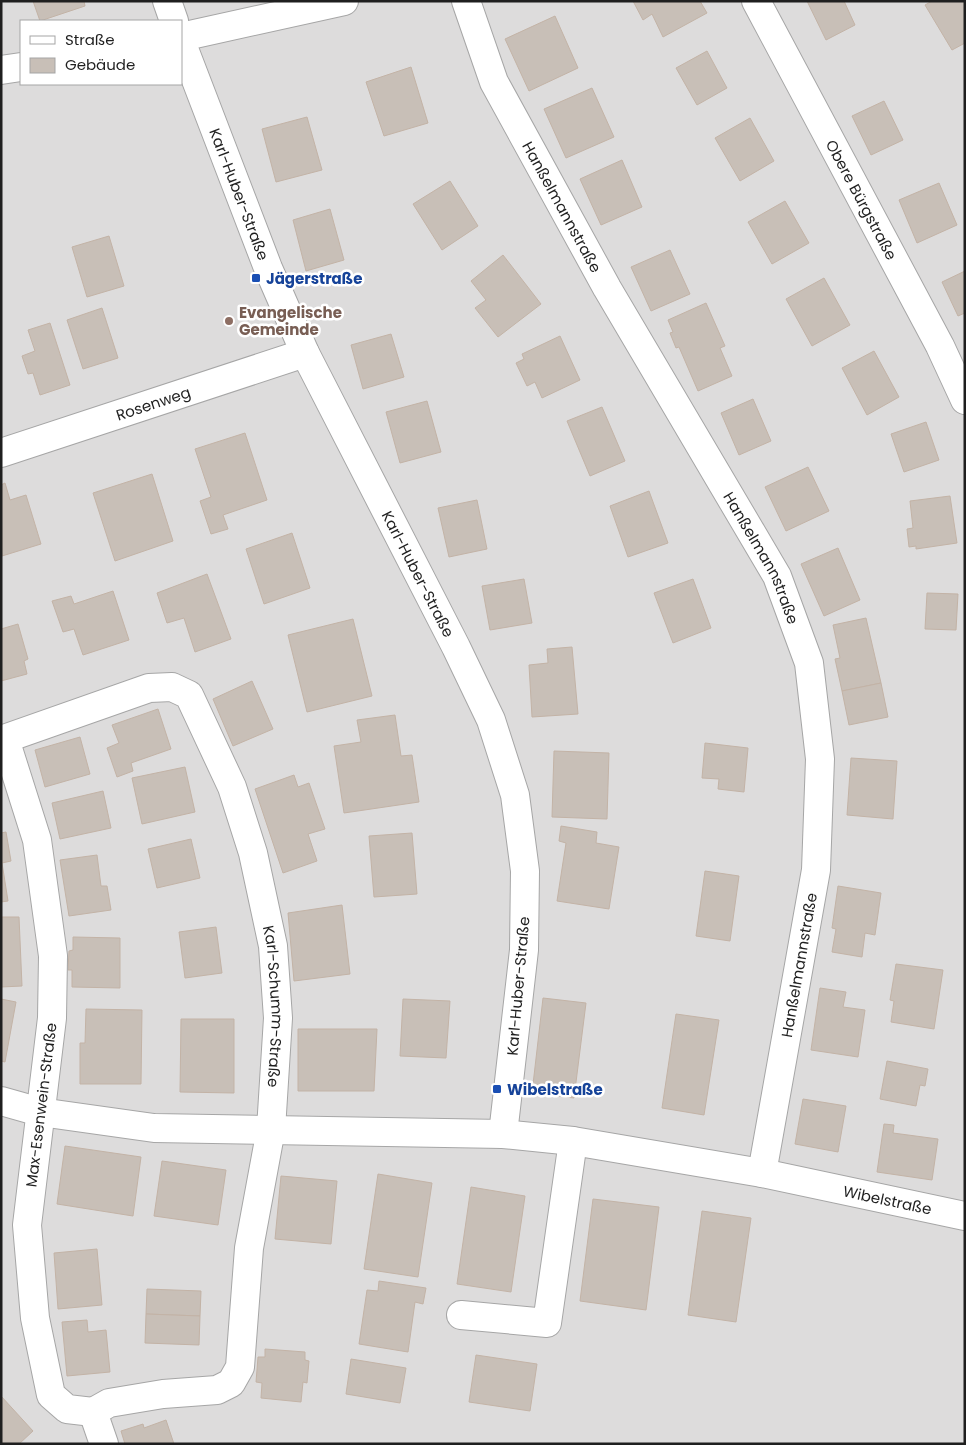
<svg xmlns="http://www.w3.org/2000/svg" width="966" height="1445" font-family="Poppins,sans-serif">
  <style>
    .residential { fill: #dddcdc; fill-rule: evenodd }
    .building { fill: #c8bfb7; stroke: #c3b3a6 }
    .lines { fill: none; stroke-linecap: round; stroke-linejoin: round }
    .minor-casing { stroke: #a6a6a6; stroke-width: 30 }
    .minor { stroke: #fff; stroke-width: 28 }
    .transit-dot { fill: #1a4fb4; stroke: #fff; stroke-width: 2 }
    .education-dot { fill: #8d6e63; stroke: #fff; stroke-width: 2 }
    .labels { text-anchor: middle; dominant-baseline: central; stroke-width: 5; stroke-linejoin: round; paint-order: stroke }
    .street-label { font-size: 15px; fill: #1f1f1f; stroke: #fff }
    .transit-label { font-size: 15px; font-weight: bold; fill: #164399; stroke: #fff; text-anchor: start }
    .education-label { font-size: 15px; font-weight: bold; fill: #785e54; stroke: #fff; text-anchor: start }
  </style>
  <rect width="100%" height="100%" fill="#f0ede4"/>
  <path class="residential" d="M1,1H965V1444H1ZM21,21H181V84H21Z"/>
  <g class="building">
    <path d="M33,1H84L85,6L40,21Z"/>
    <path d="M633,1H700L707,13L663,37L652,14L643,20Z"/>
    <path d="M807,1H844L855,25L826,40Z"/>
    <path d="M932,1H965V43L952,50L925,5Z"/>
    <path d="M555,16L578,68L529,91L505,39Z"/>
    <path d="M707,51L727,88L697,105L676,68Z"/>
    <path d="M411,67L428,123L384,136L366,82Z"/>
    <path d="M592,88L614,137L566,158L544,109Z"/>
    <path d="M884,101L903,140L871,155L852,116Z"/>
    <path d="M307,117L322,170L276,182L262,129Z"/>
    <path d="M750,118L774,161L740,181L715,138Z"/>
    <path d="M622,160L642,207L601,225L580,179Z"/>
    <path d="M450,181L478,226L442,250L413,204Z"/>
    <path d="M939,183L957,225L917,243L899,200Z"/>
    <path d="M785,201L809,243L772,264L748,222Z"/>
    <path d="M330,209L344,260L306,271L293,220Z"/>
    <path d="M109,236L124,286L87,297L72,247Z"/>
    <path d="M670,250L690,294L651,311L631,267Z"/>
    <path d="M503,255L541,304L498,337L475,308L486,300L471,281Z"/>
    <path d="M965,271V313L958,316L942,282Z"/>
    <path d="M824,278L850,325L812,346L786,299Z"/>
    <path d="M706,303L725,346L720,348L732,376L698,391L679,347L676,348L670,333L673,332L668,320Z"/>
    <path d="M102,308L118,358L83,369L67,320Z"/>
    <path d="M50,323L70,385L40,395L33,373L28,374L22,356L35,351L28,330Z"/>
    <path d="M391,334L404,377L363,389L351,345Z"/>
    <path d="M560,336L580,380L542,398L535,382L527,386L516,363L524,359L522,354Z"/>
    <path d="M874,351L899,397L867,415L842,368Z"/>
    <path d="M753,399L771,441L739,455L721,413Z"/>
    <path d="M427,401L441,452L400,463L386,412Z"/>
    <path d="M602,407L625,461L590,476L567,421Z"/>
    <path d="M926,422L939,460L904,472L891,434Z"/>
    <path d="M245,433L267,500L223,515L228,529L211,534L200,501L211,497L195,449Z"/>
    <path d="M808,467L829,511L786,531L765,487Z"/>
    <path d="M152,474L173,541L115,561L93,493Z"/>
    <path d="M5,483L10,500L26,495L41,544L2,556L1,485Z"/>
    <path d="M649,491L668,543L628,557L610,506Z"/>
    <path d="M950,496L957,543L916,549V546L909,547L907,529L913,528L910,501Z"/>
    <path d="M477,500L487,549L449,557L438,508Z"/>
    <path d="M292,533L310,588L264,604L246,549Z"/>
    <path d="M838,548L860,600L824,616L801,564Z"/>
    <path d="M207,574L231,639L195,652L184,618L167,623L157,593Z"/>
    <path d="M524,579L532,623L490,630L482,586Z"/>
    <path d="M693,579L711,628L673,643L654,593Z"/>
    <path d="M113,591L129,640L83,655L74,629L63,632L52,601L71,596L74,604Z"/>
    <path d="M927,593L958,594L956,630L925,629Z"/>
    <path d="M866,618L881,683L842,691L835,659L840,658L833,625Z"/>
    <path d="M353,619L372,696L307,712L288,635Z"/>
    <path d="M18,624L28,659L24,661L27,674L1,681V629Z"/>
    <path d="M572,647L578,714L532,717L529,665L548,663L547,649Z"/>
    <path d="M252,681L273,729L233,746L213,699Z"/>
    <path d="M881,683L888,717L849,725L842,691Z"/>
    <path d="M158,709L171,749L131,763L133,771L117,777L107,748L119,743L112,725Z"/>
    <path d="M395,715L401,756L412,755L419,802L344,813L334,746L361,742L357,720Z"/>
    <path d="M80,737L90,774L45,787L35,750Z"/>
    <path d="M705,743L748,748L744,792L718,789L719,779L702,778Z"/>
    <path d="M554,751L609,753L607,819L552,817Z"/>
    <path d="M851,758L897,761L893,819L847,815Z"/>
    <path d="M185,767L195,812L142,824L132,778Z"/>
    <path d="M294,775L298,787L309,783L325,829L308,834L317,861L283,873L255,789Z"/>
    <path d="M103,791L111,828L60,839L52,803Z"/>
    <path d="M561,826L597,832L596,843L619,847L609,909L557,901L566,843L559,841Z"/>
    <path d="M6,832L11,861L2,863L8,901L1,902V833Z"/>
    <path d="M412,833L417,894L374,897L369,836Z"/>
    <path d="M191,839L200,878L157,888L148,849Z"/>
    <path d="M97,855L101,886H107L111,910L69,916L60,860Z"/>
    <path d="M705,871L739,876L730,941L696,936Z"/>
    <path d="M838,886L881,893L875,935L865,933L862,957L832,952L836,929L832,928Z"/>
    <path d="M342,905L350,974L294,981L288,913Z"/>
    <path d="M1,917H19L22,986L1,987Z"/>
    <path d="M216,927L222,973L185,978L179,932Z"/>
    <path d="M73,937L120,938V988L72,987V970H68L69,951L73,950Z"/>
    <path d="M896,964L943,970L934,1029L891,1022L894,1001L890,1000Z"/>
    <path d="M820,988L846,992L843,1007L865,1010L858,1057L811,1050Z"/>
    <path d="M543,998L586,1003L574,1098L532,1093Z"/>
    <path d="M1,999L16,1002L5,1062L1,1061Z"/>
    <path d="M403,999L450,1001L446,1058L400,1056Z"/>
    <path d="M86,1009L142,1010L141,1084H80V1043H85Z"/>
    <path d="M676,1014L719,1020L704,1115L662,1108Z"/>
    <path d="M181,1019H234V1093L180,1092Z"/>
    <path d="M298,1029H377L374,1091H298Z"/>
    <path d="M887,1061L928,1069L925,1086L920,1085L916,1106L880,1099Z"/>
    <path d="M803,1099L846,1106L838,1152L795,1144Z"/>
    <path d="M884,1124L894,1125L893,1133L938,1139L932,1180L877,1172Z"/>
    <path d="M65,1146L141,1157L133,1216L57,1204Z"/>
    <path d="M162,1161L226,1170L218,1225L154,1216Z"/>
    <path d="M378,1174L432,1183L418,1277L364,1269Z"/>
    <path d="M281,1176L337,1181L331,1244L275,1239Z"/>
    <path d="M471,1187L525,1196L511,1292L457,1284Z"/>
    <path d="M593,1199L659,1207L646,1310L580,1301Z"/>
    <path d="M702,1211L751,1218L736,1322L688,1315Z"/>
    <path d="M97,1249L102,1305L58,1309L54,1253Z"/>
    <path d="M379,1281L426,1288L423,1304L415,1302L408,1352L359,1344L367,1290L378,1291Z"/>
    <path d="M147,1289L201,1291L200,1316L146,1314Z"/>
    <path d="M146,1314L200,1316L199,1345L145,1343Z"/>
    <path d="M87,1320L88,1332L106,1330L110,1372L67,1376L62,1322Z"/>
    <path d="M265,1349L305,1352V1360L309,1361L307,1383L303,1382L301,1402L261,1398L262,1383L256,1382L258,1357H265Z"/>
    <path d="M476,1355L537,1364L530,1411L469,1402Z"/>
    <path d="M351,1359L406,1368L400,1403L346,1394Z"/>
    <path d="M1,1396L33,1431L19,1444H1Z"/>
    <path d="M166,1420L174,1444H125L121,1431L143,1424L144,1428Z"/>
  </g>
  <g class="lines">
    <g class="minor-casing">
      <g id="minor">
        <path d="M167,1L174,21"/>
        <path id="s1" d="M466,1L494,82L607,288L777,576L809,663L820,759L816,870L762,1173"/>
        <path id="s2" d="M756,1L940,346L965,400"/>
        <path d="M181,37L344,1"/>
        <path id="s3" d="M181,41L268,268L305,353L456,647L491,720L515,795L525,871L524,950L503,1134"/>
        <path d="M1,70L21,67"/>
        <path id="s4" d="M1,453L305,353"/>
        <path d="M5,739L37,840L53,956L52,1018L27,1225L35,1318L51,1395L67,1409L93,1412"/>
        <path id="s5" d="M1,740L149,688L172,687L189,695L232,787L253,853L273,946L278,1018L271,1129L249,1248L240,1367L231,1383L217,1390L163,1394L109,1403L93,1412"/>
        <path id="s6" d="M1,1101L40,1112L154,1128L503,1134L573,1141L762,1173L965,1216"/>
        <path d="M461,1315L547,1323L573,1141"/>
        <path d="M93,1412L104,1444"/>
      </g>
    </g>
    <use href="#minor" class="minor"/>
  </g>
  <g class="transit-dot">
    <rect x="251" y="273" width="10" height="10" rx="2.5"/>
    <rect x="492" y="1084" width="10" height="10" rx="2.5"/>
  </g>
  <circle class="education-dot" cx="229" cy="321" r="5"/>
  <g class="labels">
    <g class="street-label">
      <text stroke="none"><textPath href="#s3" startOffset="164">Karl-Huber-Straße</textPath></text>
      <text stroke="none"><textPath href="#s2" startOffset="225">Obere Bürgstraße</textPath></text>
      <text stroke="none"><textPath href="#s1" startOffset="228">Hanßelmannstraße</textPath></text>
      <text stroke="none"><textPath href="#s4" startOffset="160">Rosenweg</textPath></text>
      <text stroke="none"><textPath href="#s1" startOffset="632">Hanßelmannstraße</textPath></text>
      <text stroke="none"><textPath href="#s3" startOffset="584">Karl-Huber-Straße</textPath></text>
      <text transform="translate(799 965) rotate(-80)">Hanßelmannstraße</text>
      <text transform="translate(518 986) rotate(-85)">Karl-Huber-Straße</text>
      <text stroke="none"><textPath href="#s5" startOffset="525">Karl-Schumm-Straße</textPath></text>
      <text transform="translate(41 1105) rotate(-83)">Max-Esenwein-Straße</text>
      <text stroke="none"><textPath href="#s6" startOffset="895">Wibelstraße</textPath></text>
    </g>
    <g class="transit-label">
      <text x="266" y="278">Jägerstraße</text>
      <text x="507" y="1089">Wibelstraße</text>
    </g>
    <g class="education-label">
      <text x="239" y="312">Evangelische<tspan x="239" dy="17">Gemeinde</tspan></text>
    </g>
  </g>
  <rect width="966" height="1445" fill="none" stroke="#1f1f1f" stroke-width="5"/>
  <rect x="20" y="20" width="162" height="65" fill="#ffffff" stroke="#a5a5a5"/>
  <rect x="30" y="36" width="25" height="8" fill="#ffffff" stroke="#a5a5a5"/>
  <text x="65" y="45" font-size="15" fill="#1f1f1f">Straße</text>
  <rect x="30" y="58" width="25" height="15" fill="#c8bfb7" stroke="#a5a5a5"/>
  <text x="65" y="70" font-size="15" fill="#1f1f1f">Gebäude</text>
</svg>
